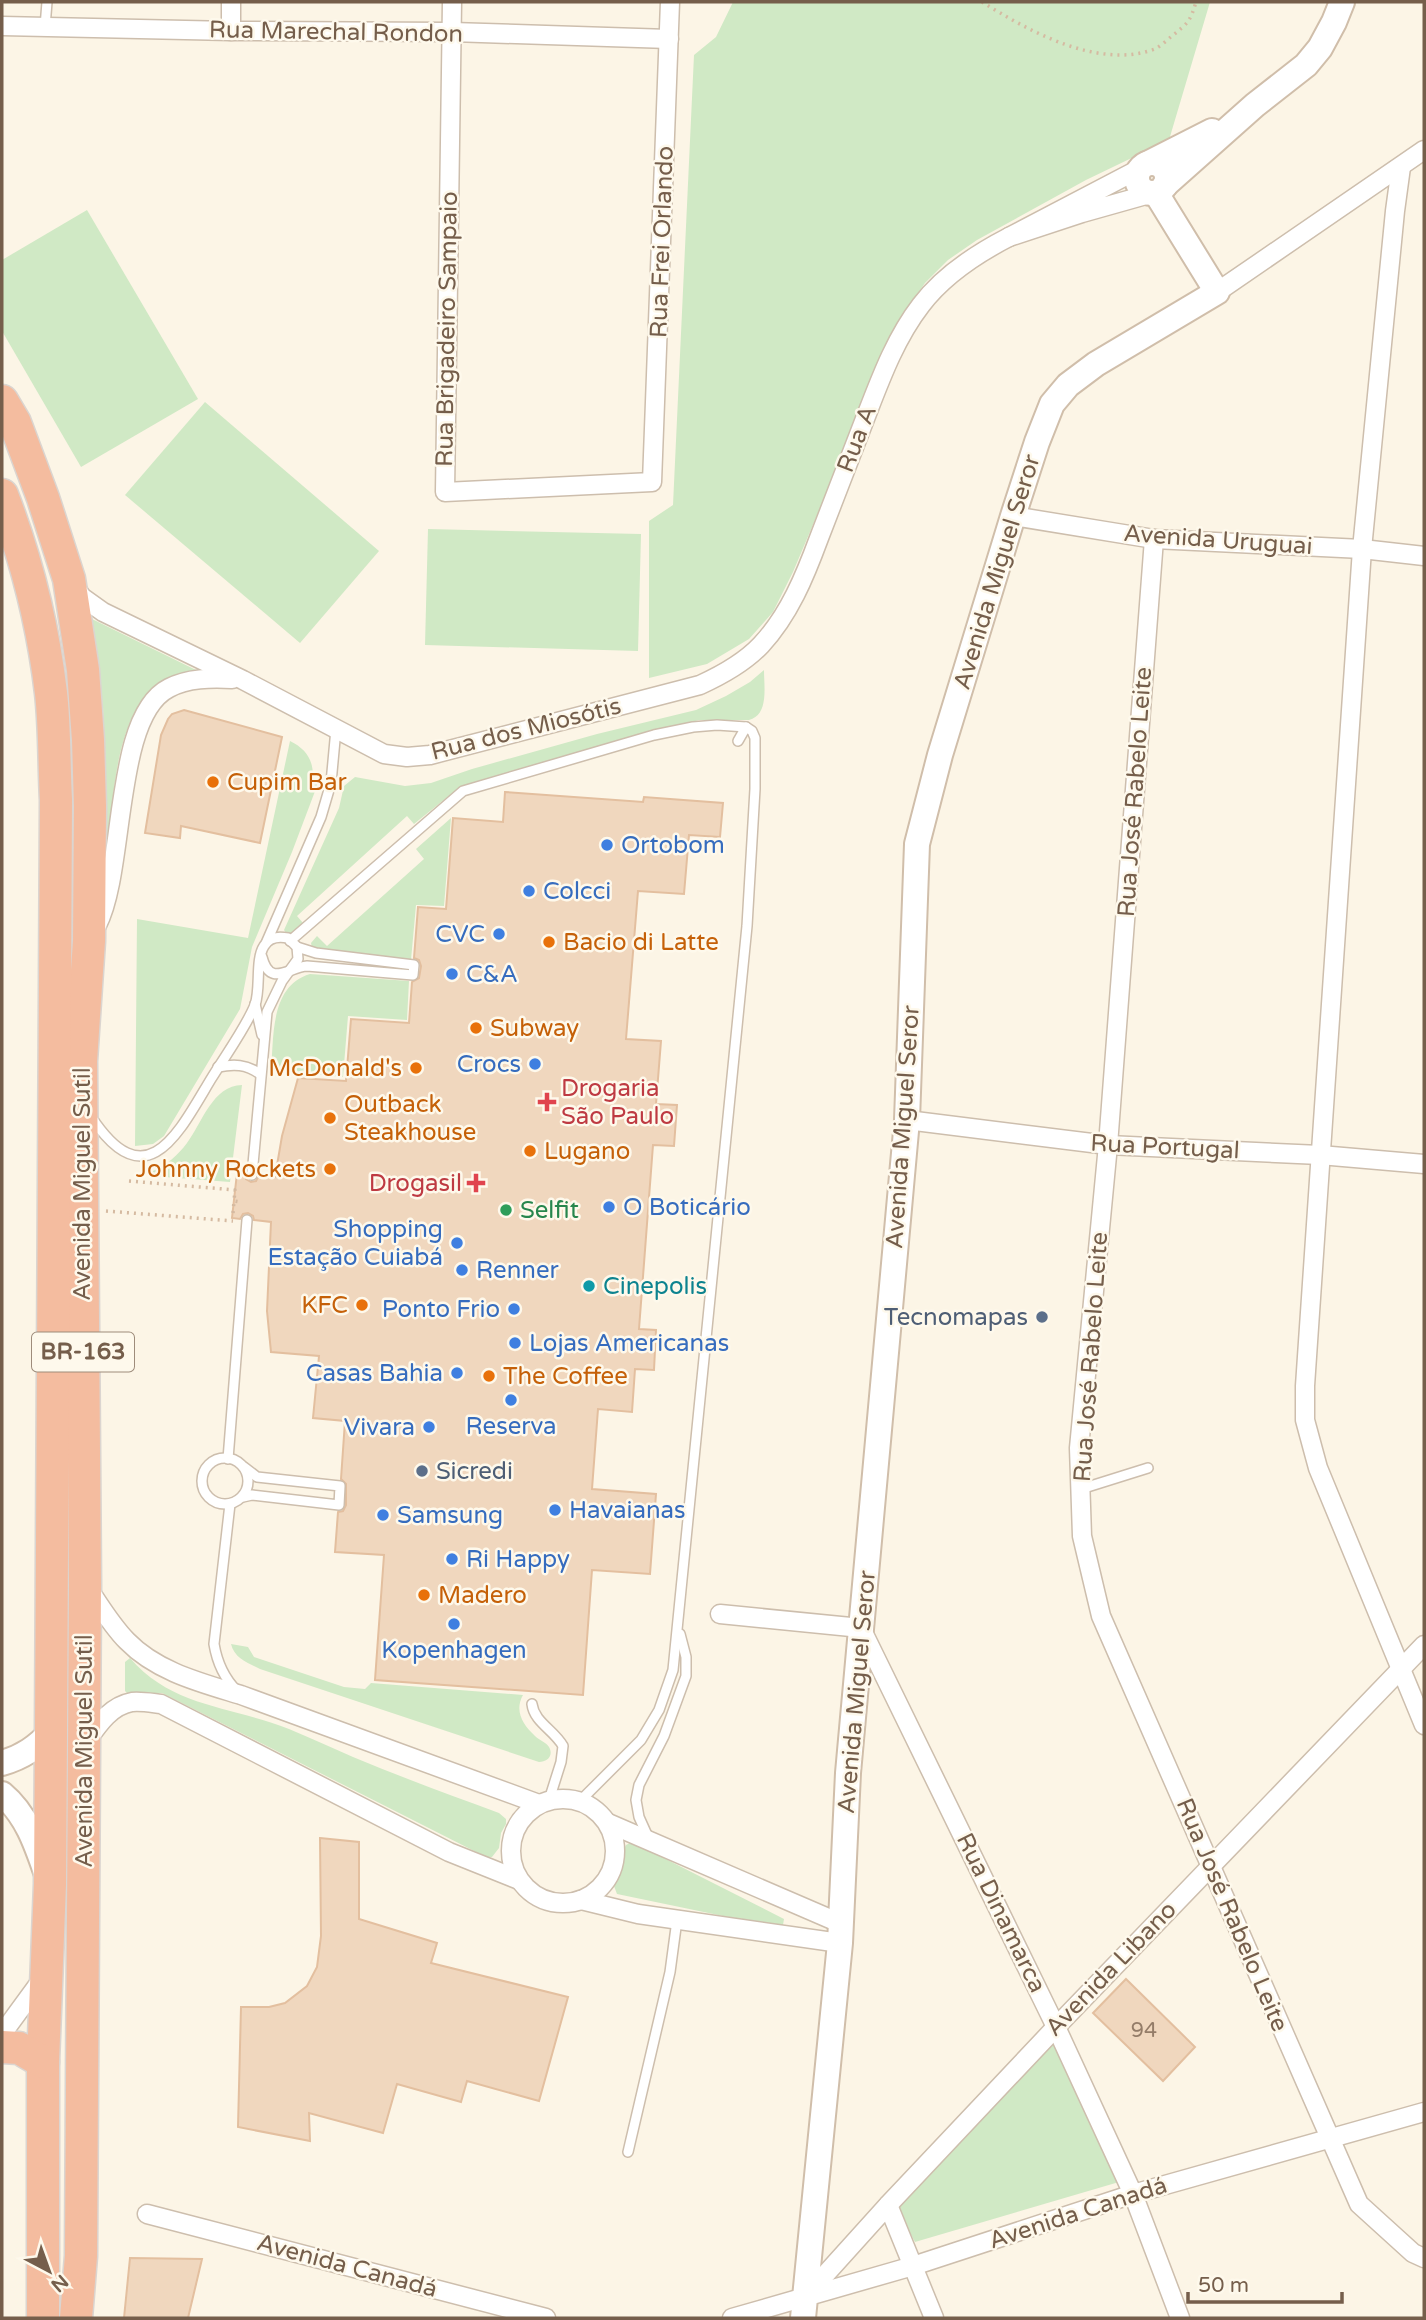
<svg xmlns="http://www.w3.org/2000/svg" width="1426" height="2320" font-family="'Varela Round',sans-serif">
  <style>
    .green { fill: #d0e9c5 }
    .building { fill: #f0d7be; stroke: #e3bf9f; stroke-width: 2 }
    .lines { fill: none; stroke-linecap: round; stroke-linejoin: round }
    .lane-casing { stroke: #cdbead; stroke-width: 12 }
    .street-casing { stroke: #cdbead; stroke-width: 21 }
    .secondary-casing { stroke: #d0beaa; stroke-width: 28 }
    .highway-casing { stroke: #dbd5d0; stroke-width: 35 }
    .path { stroke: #d5baa1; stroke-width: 3.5; stroke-dasharray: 2 5; stroke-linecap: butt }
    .lane { stroke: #fff; stroke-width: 9 }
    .street { stroke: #fff; stroke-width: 18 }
    .secondary { stroke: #fff; stroke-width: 24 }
    .highway { stroke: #f4bc9f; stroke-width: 32 }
    .food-dot { fill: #e8710a; stroke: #fef9ec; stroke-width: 2.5 }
    .shop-dot { fill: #3f7fe0; stroke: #fef9ec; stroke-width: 2.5 }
    .health-dot { fill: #e0444e; stroke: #fef9ec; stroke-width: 2.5 }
    .leisure-dot { fill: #2e9e5b; stroke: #fef9ec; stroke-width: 2.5 }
    .culture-dot { fill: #0f9aa8; stroke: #fef9ec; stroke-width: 2.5 }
    .service-dot { fill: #5c6f8a; stroke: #fef9ec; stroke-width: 2.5 }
    .labels { text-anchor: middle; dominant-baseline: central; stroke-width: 5; stroke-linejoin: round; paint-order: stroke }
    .number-label { font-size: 21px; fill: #947c68 }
    .shield { fill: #fef9ec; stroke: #9e8c7b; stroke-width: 2 }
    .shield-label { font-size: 23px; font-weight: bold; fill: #755e4b }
    .street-label { font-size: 24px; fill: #755e4b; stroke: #fef9ec }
    .food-label { font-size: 24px; fill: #c56008; stroke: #fef9ec; text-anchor: start }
    .shop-label { font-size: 24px; fill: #366cbe; stroke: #fef9ec; text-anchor: start }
    .health-label { font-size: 24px; fill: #be3a42; stroke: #fef9ec; text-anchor: start }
    .leisure-label { font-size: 24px; fill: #27864d; stroke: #fef9ec; text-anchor: start }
    .culture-label { font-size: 24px; fill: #0d838f; stroke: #fef9ec; text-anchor: start }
    .service-label { font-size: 24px; fill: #4e5e75; stroke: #fef9ec; text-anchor: end }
  </style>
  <rect width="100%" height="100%" fill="#fcf5e6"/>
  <g class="green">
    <path d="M733,2H1210L1169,140L1086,180L977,240L948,260L925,283L900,319L793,572L773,612L749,639L707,664L649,678V521L673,505L694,55L716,37Z"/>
    <path d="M87,210L198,399L81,467L2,331V260Z"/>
    <path d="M205,402L379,551L300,643L125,495Z"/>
    <path d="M428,529L641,534L638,651L425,645Z"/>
    <path d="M92,619L196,670C184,673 171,675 161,682C113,713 113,807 107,857H102L106,777L103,707Z"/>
    <path d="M764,670C764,687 769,715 749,720H699L461,786L414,824L407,816L297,916L303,923L291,933H286L284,930L339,808L344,786L355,777L405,786L431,783L472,769L597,734L696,710L726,696L750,682Z"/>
    <path d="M290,741C306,749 313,759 313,777L317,780V786L292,852L252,947L240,1009L164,1136L153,1144L135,1146L137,919L248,938Z"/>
    <path d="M451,818L444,906L416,905L411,960L315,951L312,948L311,943L317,936L327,946L424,859L416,849Z"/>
    <path d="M310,974L409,981L407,1020L348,1016L343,1077L271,1070C274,1036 270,986 310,974Z"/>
    <path d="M242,1085L230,1182L152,1176L153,1171C167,1165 178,1155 187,1143C202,1123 213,1085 242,1085Z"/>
    <path d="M231,1644L248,1647L254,1657L344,1687L365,1689L371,1683L523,1695C514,1711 523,1725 535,1736C539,1740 546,1742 549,1747C554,1756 547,1762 539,1762L260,1669C248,1663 234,1658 231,1644Z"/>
    <path d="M130,1658C173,1708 232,1706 289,1729C311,1738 332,1748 353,1757C401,1777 450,1795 499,1813L506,1819V1824L501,1833L499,1848L492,1857H486L162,1693L128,1694L125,1691V1662Z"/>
    <path d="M632,1842L784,1919L783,1925L723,1916L617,1894L614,1886L623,1863L624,1849L626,1845Z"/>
    <path d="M1054,2039L1119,2182L915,2242L895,2205Z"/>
  </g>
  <g class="building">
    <path d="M184,710L282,737L260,843L181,826L180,838L145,833L161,735L168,719L172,714Z"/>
    <path d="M505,792L643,802L644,797L723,803L720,837L689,835L684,894L638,891L626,1039L661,1041L656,1104L677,1105L674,1146L653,1145L639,1329L656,1330L654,1370L635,1369L632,1412L598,1409L592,1489L656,1494L650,1574L592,1570L583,1695L375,1680L384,1555L335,1552L338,1512L343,1511L346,1505V1484L341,1479L345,1421L313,1418L319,1356L271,1352L267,1311L271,1222L254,1220L253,1216L248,1213L243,1214L240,1219L232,1218L237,1173L245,1174L246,1179L251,1182L256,1181L259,1175L275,1177L282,1136L298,1078L346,1081L351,1019L409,1023L412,982L419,978L421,966L419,960L414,958L418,907L446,909L453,818L503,822Z"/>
    <path d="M320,1838L359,1842V1919L437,1943L431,1963L568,1997L539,2101L467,2081L461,2102L397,2084L383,2133L309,2113L310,2141L238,2127L241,2007H269L285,2003L307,1986L317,1967L321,1936Z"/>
    <path d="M1126,1979L1195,2047L1163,2081L1093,2013Z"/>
    <path d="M130,2258L202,2259L188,2318H124Z"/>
  </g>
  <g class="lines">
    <g class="lane-casing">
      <g id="lane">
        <path d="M45,27L47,2"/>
        <path d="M738,741L746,727"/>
        <path d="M267,941L321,817L331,783L336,729"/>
        <path d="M290,941L463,791L654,735L693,727L717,725L746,727L752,731L755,738V789L747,926L673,1670L659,1710L641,1740L580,1801"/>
        <path d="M262,957C270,988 289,967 307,966L413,975L414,965L316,953L297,947"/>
        <path d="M255,1004L262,1035"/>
        <path d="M218,1067C234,1064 246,1064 260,1074"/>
        <path d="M92,1118C147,1200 179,1132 211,1079C225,1056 245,1029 255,1005C261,988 255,960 264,946C269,937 278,936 288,938L297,947L298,959L282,981L267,1012L252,1175"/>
        <circle cx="225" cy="1481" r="23"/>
        <path d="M228,1459L247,1220"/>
        <path d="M1081,1489L1148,1468"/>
        <path d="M243,1497L252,1495L339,1505L340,1486L257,1477L244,1467"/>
        <path d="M230,1504L214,1644C217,1662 224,1678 237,1691"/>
        <path d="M532,1704C534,1722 554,1730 563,1746L561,1762L549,1800"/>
        <path d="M648,1837L639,1817L636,1800L639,1785L664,1736L686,1676V1657L680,1634"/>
        <path d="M628,2152L670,1972L677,1920"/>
      </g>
    </g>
    <g class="street-casing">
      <g id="street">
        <path d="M452,2L445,492L652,482L670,2"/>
        <path d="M2,26L231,31L452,32L669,39"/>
        <path d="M231,31V2"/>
        <path d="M1401,167L1395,211L1362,549L1305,1386V1420L1318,1468L1424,1725"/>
        <path d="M1141,168L1009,237L1082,213L1153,193"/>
        <path d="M1217,292L1424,150"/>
        <path d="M1013,516L1154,539L1362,549L1424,556"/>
        <path d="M1154,539L1108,1145L1079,1448L1082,1536L1101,1616L1359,2204L1413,2253L1424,2258"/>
        <path d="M74,586L82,597L103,612L243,680L384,754L407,757L430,755L700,685C722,675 744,663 761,645C789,615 805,576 819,538C834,500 848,462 863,424C879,383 894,340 921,305C943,276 976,254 1009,237"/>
        <path d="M97,925C126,870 113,716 169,688C188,678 211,678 232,679"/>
        <path d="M907,1120L1108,1145L1320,1155L1424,1164"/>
        <path d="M88,1588C100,1606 112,1626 127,1641C157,1672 202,1683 241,1695L539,1804"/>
        <path d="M720,1614L861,1628L1056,2027L1133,2194L1180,2318"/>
        <path d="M86,1742C98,1725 110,1706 132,1702C141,1701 152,1703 161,1704L449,1852L519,1880"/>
        <circle cx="563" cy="1851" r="52"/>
        <path d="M608,1823L842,1924"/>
        <path d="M581,1900L638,1914L840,1943"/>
        <path d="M2,2034L43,1978"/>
        <path d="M888,2205L934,2318"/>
        <path d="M147,2214L546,2318"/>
        <path d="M805,2297L888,2205L1056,2027L1424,1645"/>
        <path d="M732,2318L913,2266L1133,2194L1424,2112"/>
      </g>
    </g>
    <g class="secondary-casing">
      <g id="secondary">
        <circle cx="1152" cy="178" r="15"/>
        <path d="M1149,163L1212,131"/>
        <path d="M1165,185L1255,105L1306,65L1320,48L1334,22L1342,2"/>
        <path d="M2,1763C23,1757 37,1747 51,1732"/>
        <path d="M2,1794C26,1814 36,1843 46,1872"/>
        <path d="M803,2318L840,1943L848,1773L907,1120L917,844L940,755L1013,516L1037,442L1052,404L1068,385L1096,364L1217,292L1156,193"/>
      </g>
    </g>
    <g class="highway-casing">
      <g id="highway">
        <path d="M2,401L15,423L43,498L69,579L83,670L88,740L90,806L89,941L81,1061L85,1585L81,2256L76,2318"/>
        <path d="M2,495C26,558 43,626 51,693C55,728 54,765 56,800L51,1732L50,1884L43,2062V2318"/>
        <path d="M2,2047L19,2048L43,2062"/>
      </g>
    </g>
    <g class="path">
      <path d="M982,2C1029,31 1098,70 1155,49C1161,46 1167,40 1172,36C1188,23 1190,22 1196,2"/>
      <path d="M129,1181L235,1190L234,1201L240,1202"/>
      <path d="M106,1211L233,1221"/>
      <path d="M233,1213L234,1201"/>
    </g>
    <use href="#lane" class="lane"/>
    <use href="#street" class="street"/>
    <use href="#secondary" class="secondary"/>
    <use href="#highway" class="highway"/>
  </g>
  <g class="food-dot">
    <circle cx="213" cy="782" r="7"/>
    <circle cx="549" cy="942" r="7"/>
    <circle cx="476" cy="1028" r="7"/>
    <circle cx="416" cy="1068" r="7"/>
    <circle cx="330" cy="1118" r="7"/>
    <circle cx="530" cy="1151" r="7"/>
    <circle cx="330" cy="1169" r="7"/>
    <circle cx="362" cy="1305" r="7"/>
    <circle cx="489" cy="1376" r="7"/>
    <circle cx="424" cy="1595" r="7"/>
  </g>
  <g class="shop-dot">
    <circle cx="607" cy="845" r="7"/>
    <circle cx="529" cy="891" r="7"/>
    <circle cx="499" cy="934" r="7"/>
    <circle cx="452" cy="974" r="7"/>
    <circle cx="535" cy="1064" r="7"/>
    <circle cx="609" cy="1207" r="7"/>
    <circle cx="457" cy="1243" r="7"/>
    <circle cx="462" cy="1270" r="7"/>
    <circle cx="514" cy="1309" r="7"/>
    <circle cx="515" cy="1343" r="7"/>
    <circle cx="457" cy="1373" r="7"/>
    <circle cx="511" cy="1400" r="7"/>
    <circle cx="429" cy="1427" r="7"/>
    <circle cx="555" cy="1510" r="7"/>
    <circle cx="383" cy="1515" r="7"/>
    <circle cx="452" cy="1559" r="7"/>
    <circle cx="454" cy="1624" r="7"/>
  </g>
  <g class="health-dot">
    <path d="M543.5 1091.5h7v7h7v7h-7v7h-7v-7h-7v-7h7z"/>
    <path d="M472.5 1172.5h7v7h7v7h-7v7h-7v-7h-7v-7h7z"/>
  </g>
  <circle class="leisure-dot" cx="506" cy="1210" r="7"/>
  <circle class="culture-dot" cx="589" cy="1286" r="7"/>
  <g class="service-dot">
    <circle cx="1042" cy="1317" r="7"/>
    <circle cx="422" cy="1471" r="7"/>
  </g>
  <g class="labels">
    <g class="number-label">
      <text x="1144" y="2030">94</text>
    </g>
    <rect class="shield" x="32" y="1332.5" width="102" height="39" rx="5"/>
    <g class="shield-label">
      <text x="83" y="1352">BR-163</text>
    </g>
    <g class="street-label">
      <text transform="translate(336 32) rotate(1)">Rua Marechal Rondon</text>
      <text transform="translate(662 242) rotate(-88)">Rua Frei Orlando</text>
      <text transform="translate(447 329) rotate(-89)">Rua Brigadeiro Sampaio</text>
      <text transform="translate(857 439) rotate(-69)">Rua A</text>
      <text transform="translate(1218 540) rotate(4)">Avenida Uruguai</text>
      <text transform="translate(997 572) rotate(-73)">Avenida Miguel Seror</text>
      <text transform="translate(526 729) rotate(-14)">Rua dos Miosótis</text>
      <text transform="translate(1135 792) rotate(-86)">Rua José Rabelo Leite</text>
      <text transform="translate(903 1127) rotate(-86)">Avenida Miguel Seror</text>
      <text transform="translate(1165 1147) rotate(3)">Rua Portugal</text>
      <text transform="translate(82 1184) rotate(-90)">Avenida Miguel Sutil</text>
      <text transform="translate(1091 1357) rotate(-86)">Rua José Rabelo Leite</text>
      <text transform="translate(857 1692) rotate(-85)">Avenida Miguel Seror</text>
      <text transform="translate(84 1751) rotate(-90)">Avenida Miguel Sutil</text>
      <text transform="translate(1001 1913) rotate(64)">Rua Dinamarca</text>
      <text transform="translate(1232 1915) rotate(67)">Rua José Rabelo Leite</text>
      <text transform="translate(1111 1969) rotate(-46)">Avenida Libano</text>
      <text transform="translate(1078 2213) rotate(-18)">Avenida Canadá</text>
      <text transform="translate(347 2266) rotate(15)">Avenida Canadá</text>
    </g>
    <g class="food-label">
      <text x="227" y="782">Cupim Bar</text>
      <text x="563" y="942">Bacio di Latte</text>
      <text x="490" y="1028">Subway</text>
      <text x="402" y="1068" text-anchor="end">McDonald's</text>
      <text x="344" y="1104">Outback<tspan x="344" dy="28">Steakhouse</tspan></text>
      <text x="544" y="1151">Lugano</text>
      <text x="316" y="1169" text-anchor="end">Johnny Rockets</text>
      <text x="348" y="1305" text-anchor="end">KFC</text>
      <text x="503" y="1376">The Coffee</text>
      <text x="438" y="1595">Madero</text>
    </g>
    <g class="shop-label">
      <text x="621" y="845">Ortobom</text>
      <text x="543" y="891">Colcci</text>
      <text x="485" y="934" text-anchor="end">CVC</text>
      <text x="466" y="974">C&amp;A</text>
      <text x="521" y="1064" text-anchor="end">Crocs</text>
      <text x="623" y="1207">O Boticário</text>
      <text x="443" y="1229" text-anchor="end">Shopping<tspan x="443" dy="28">Estação Cuiabá</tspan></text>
      <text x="476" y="1270">Renner</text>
      <text x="500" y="1309" text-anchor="end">Ponto Frio</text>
      <text x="529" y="1343">Lojas Americanas</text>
      <text x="443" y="1373" text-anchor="end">Casas Bahia</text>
      <text x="511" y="1426" text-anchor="middle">Reserva</text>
      <text x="415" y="1427" text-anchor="end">Vivara</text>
      <text x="569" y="1510">Havaianas</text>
      <text x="397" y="1515">Samsung</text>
      <text x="466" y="1559">Ri Happy</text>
      <text x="454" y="1650" text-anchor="middle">Kopenhagen</text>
    </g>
    <g class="health-label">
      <text x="561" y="1088">Drogaria<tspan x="561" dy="28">São Paulo</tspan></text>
      <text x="462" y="1183" text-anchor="end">Drogasil</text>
    </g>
    <g class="leisure-label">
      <text x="520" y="1210">Selfit</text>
    </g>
    <g class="culture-label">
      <text x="603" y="1286">Cinepolis</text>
    </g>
    <g class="service-label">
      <text x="1028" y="1317">Tecnomapas</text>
      <text x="436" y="1471" text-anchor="start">Sicredi</text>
    </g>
  </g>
  <rect width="1426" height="2320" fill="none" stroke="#755e4b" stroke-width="7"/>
  <g transform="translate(49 2271) rotate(139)" stroke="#fef9ec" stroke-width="5" paint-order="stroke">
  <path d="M0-5L12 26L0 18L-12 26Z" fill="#755e4b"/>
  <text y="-10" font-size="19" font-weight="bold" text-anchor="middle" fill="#755e4b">N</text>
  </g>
  <path d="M1188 2292v10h154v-10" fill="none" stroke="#755e4b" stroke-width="3.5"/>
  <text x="1198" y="2292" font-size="21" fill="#755e4b" stroke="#fef9ec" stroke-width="5" paint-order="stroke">50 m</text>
</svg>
